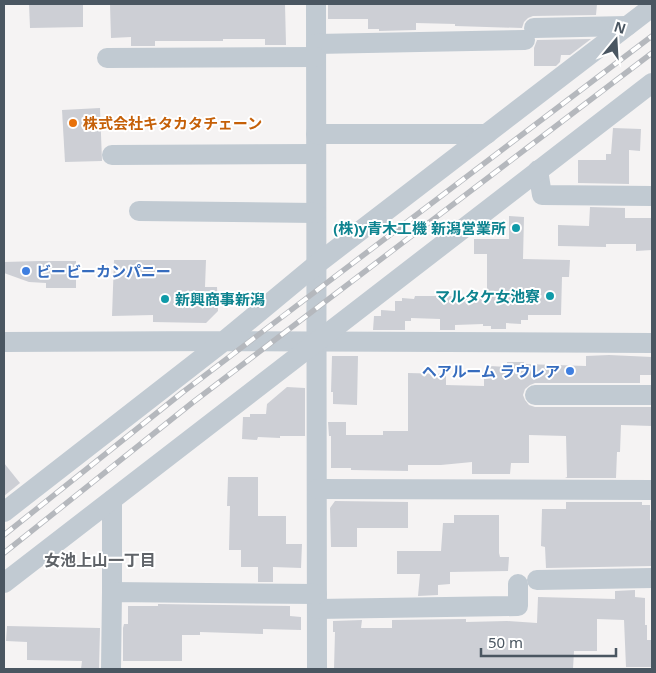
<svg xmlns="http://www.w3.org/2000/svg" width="656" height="673" font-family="'Noto Sans','Noto Sans JP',sans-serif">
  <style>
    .building { fill: #cdcfd5 }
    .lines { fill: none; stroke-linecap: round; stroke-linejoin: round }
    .street { stroke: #c1cad2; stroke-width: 20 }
    .rail-casing { stroke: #b5b8bd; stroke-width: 5.5 }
    .rail { stroke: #fff; stroke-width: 4; stroke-dasharray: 11; stroke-linecap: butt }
    .food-dot { fill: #e8710a; stroke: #fff; stroke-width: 2 }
    .culture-dot { fill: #0f9aa8; stroke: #fff; stroke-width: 2 }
    .shop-dot { fill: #3f7fe0; stroke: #fff; stroke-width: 2 }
    .labels { text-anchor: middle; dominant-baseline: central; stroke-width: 4; stroke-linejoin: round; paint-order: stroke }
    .food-label { font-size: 15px; font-weight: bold; fill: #c56008; stroke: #fff; text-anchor: start }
    .culture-label { font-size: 15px; font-weight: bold; fill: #0d838f; stroke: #fff; text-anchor: end }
    .shop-label { font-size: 15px; font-weight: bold; fill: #366cbe; stroke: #fff; text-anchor: start }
    .neighbourhood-label { font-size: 16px; font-weight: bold; fill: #5f6368; stroke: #fff }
  </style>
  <rect width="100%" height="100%" fill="#f5f3f3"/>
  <g class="building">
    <path d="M29,4H83V27L30,28Z"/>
    <path d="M110,4H285L286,45H265V39H223V41H155V46H131V37L111,38Z"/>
    <path d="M328,4H597L596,15L533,16L528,18L524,22L522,28L455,26V24L416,23V30L379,31V29H368V19H328Z"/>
    <path d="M591,39L570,55H561L560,62L556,66H534V48L537,40Z"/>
    <path d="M100,108L102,161L65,162L62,110Z"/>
    <path d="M613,128L641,129L640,151L629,150V184L578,183V160H606V154H611Z"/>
    <path d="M590,207L625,208V218H652V250L636,251V244H606V247L558,246V225L589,226Z"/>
    <path d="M509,216L524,217L523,259L570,260L569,277H562L561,315H528V320H521V324L506,323V329H491V326H483V324L455,325V330H440V319L411,318V321H405V330H373L374,316H381V310L395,311V301H402V298L414,299L415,296H487V254H474V239H509Z"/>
    <path d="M114,260H206L205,287H217L218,311L206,323L153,322V315L112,316Z"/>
    <path d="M40,261H76V288H46V283L29,282L4,273V262Z"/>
    <path d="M609,355L652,357V375H640V383H535L530,385L525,389L523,395L525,400L529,405L535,407H652V426L621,425L620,452H617L616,478H565L567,477L566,436L529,435V463H511L510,474H472V462L441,465H408V471L351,470V468H331V436H329L328,422H346V435H383V431H408V373L446,374V385L484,386V370H490V366L507,367V362H524V364L586,366V356Z"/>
    <path d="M332,356H358L357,405L333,404V392H331Z"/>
    <path d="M287,387L305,388V436H280V438L258,437L257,440L242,439L243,417H250V414H266L267,404Z"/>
    <path d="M4,463L20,483L4,496Z"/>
    <path d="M228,477H258V516H286V544H302L301,568L273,567V582H258V567H241V550H229L230,506H227Z"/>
    <path d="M335,501L408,502V528H357V547H331L330,508Z"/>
    <path d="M566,502H642V505H650V520L652,521V566L546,568L545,547L541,546L542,509H566Z"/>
    <path d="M454,515H499V553L500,557H509L508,571L450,572V584L438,585V595L418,596L420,574H397V551H441L443,523H454Z"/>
    <path d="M635,590V597L645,598V625H647V640H652V667H626L624,620L597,619V651H574L573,669H334L335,632H333V621L362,620L361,628H392V620L466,619V622L507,621L537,623L538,597L615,599V591Z"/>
    <path d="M158,604L290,606V616L301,617V630L263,629V634L200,632V635H182V661H123V628L124,624H128V606H158Z"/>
    <path d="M7,626L100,628L99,669H81L82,661L27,660V642L6,641Z"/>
  </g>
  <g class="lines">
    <g class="street">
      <path d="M316,4L317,669"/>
      <path d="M534,28L627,26"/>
      <path d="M316,44L525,40"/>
      <path d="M107,58L316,57"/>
      <path d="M316,134H487"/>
      <path d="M112,155L316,154"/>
      <path d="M538,170L542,195L652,196"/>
      <path d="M139,211L316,213"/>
      <path d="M4,342L224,341L317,264L652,7"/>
      <path d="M535,395H652"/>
      <path d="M317,489L652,490"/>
      <path d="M112,500V592"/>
      <path d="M4,512L224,341L652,343"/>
      <path d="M537,580L652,578"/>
      <path d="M4,583L652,83"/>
      <path d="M317,609L518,606V584"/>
      <path d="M111,669L112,592L317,594"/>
    </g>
    <g class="rail-casing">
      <g id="rail">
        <path d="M4,535L183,392L652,36"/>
        <path d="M4,553L192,403L652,53"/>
      </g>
    </g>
    <use href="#rail" class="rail"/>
  </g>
  <circle class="food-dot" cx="73" cy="123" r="5"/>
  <g class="culture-dot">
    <circle cx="516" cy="228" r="5"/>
    <circle cx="550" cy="296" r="5"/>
    <circle cx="165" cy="299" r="5"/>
  </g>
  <g class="shop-dot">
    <circle cx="26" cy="271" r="5"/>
    <circle cx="570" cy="371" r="5"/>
  </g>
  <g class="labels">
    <g class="food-label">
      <text x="83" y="123">株式会社キタカタチェーン</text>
    </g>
    <g class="culture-label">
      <text x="506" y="228">(株)y青木工機 新潟営業所</text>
      <text x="540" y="296">マルタケ女池寮</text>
      <text x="175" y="299" text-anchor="start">新興商事新潟</text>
    </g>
    <g class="shop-label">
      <text x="36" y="271">ビービーカンパニー</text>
      <text x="560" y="371" text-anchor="end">ヘアルーム ラウレア</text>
    </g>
    <g class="neighbourhood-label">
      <text x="100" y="560">女池上山一丁目</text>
    </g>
  </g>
  <rect width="656" height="673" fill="none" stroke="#4a5661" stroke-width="10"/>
  <g transform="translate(616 40) rotate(18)" stroke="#ffffff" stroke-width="4" paint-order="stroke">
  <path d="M0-4L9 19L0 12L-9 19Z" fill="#4a5661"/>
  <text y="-8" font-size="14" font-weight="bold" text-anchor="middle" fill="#4a5661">N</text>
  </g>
  <path d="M481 648v8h135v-8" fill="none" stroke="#4a5661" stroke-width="2.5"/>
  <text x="488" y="648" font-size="15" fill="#4a5661" stroke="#ffffff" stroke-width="4" paint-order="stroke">50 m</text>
</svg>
